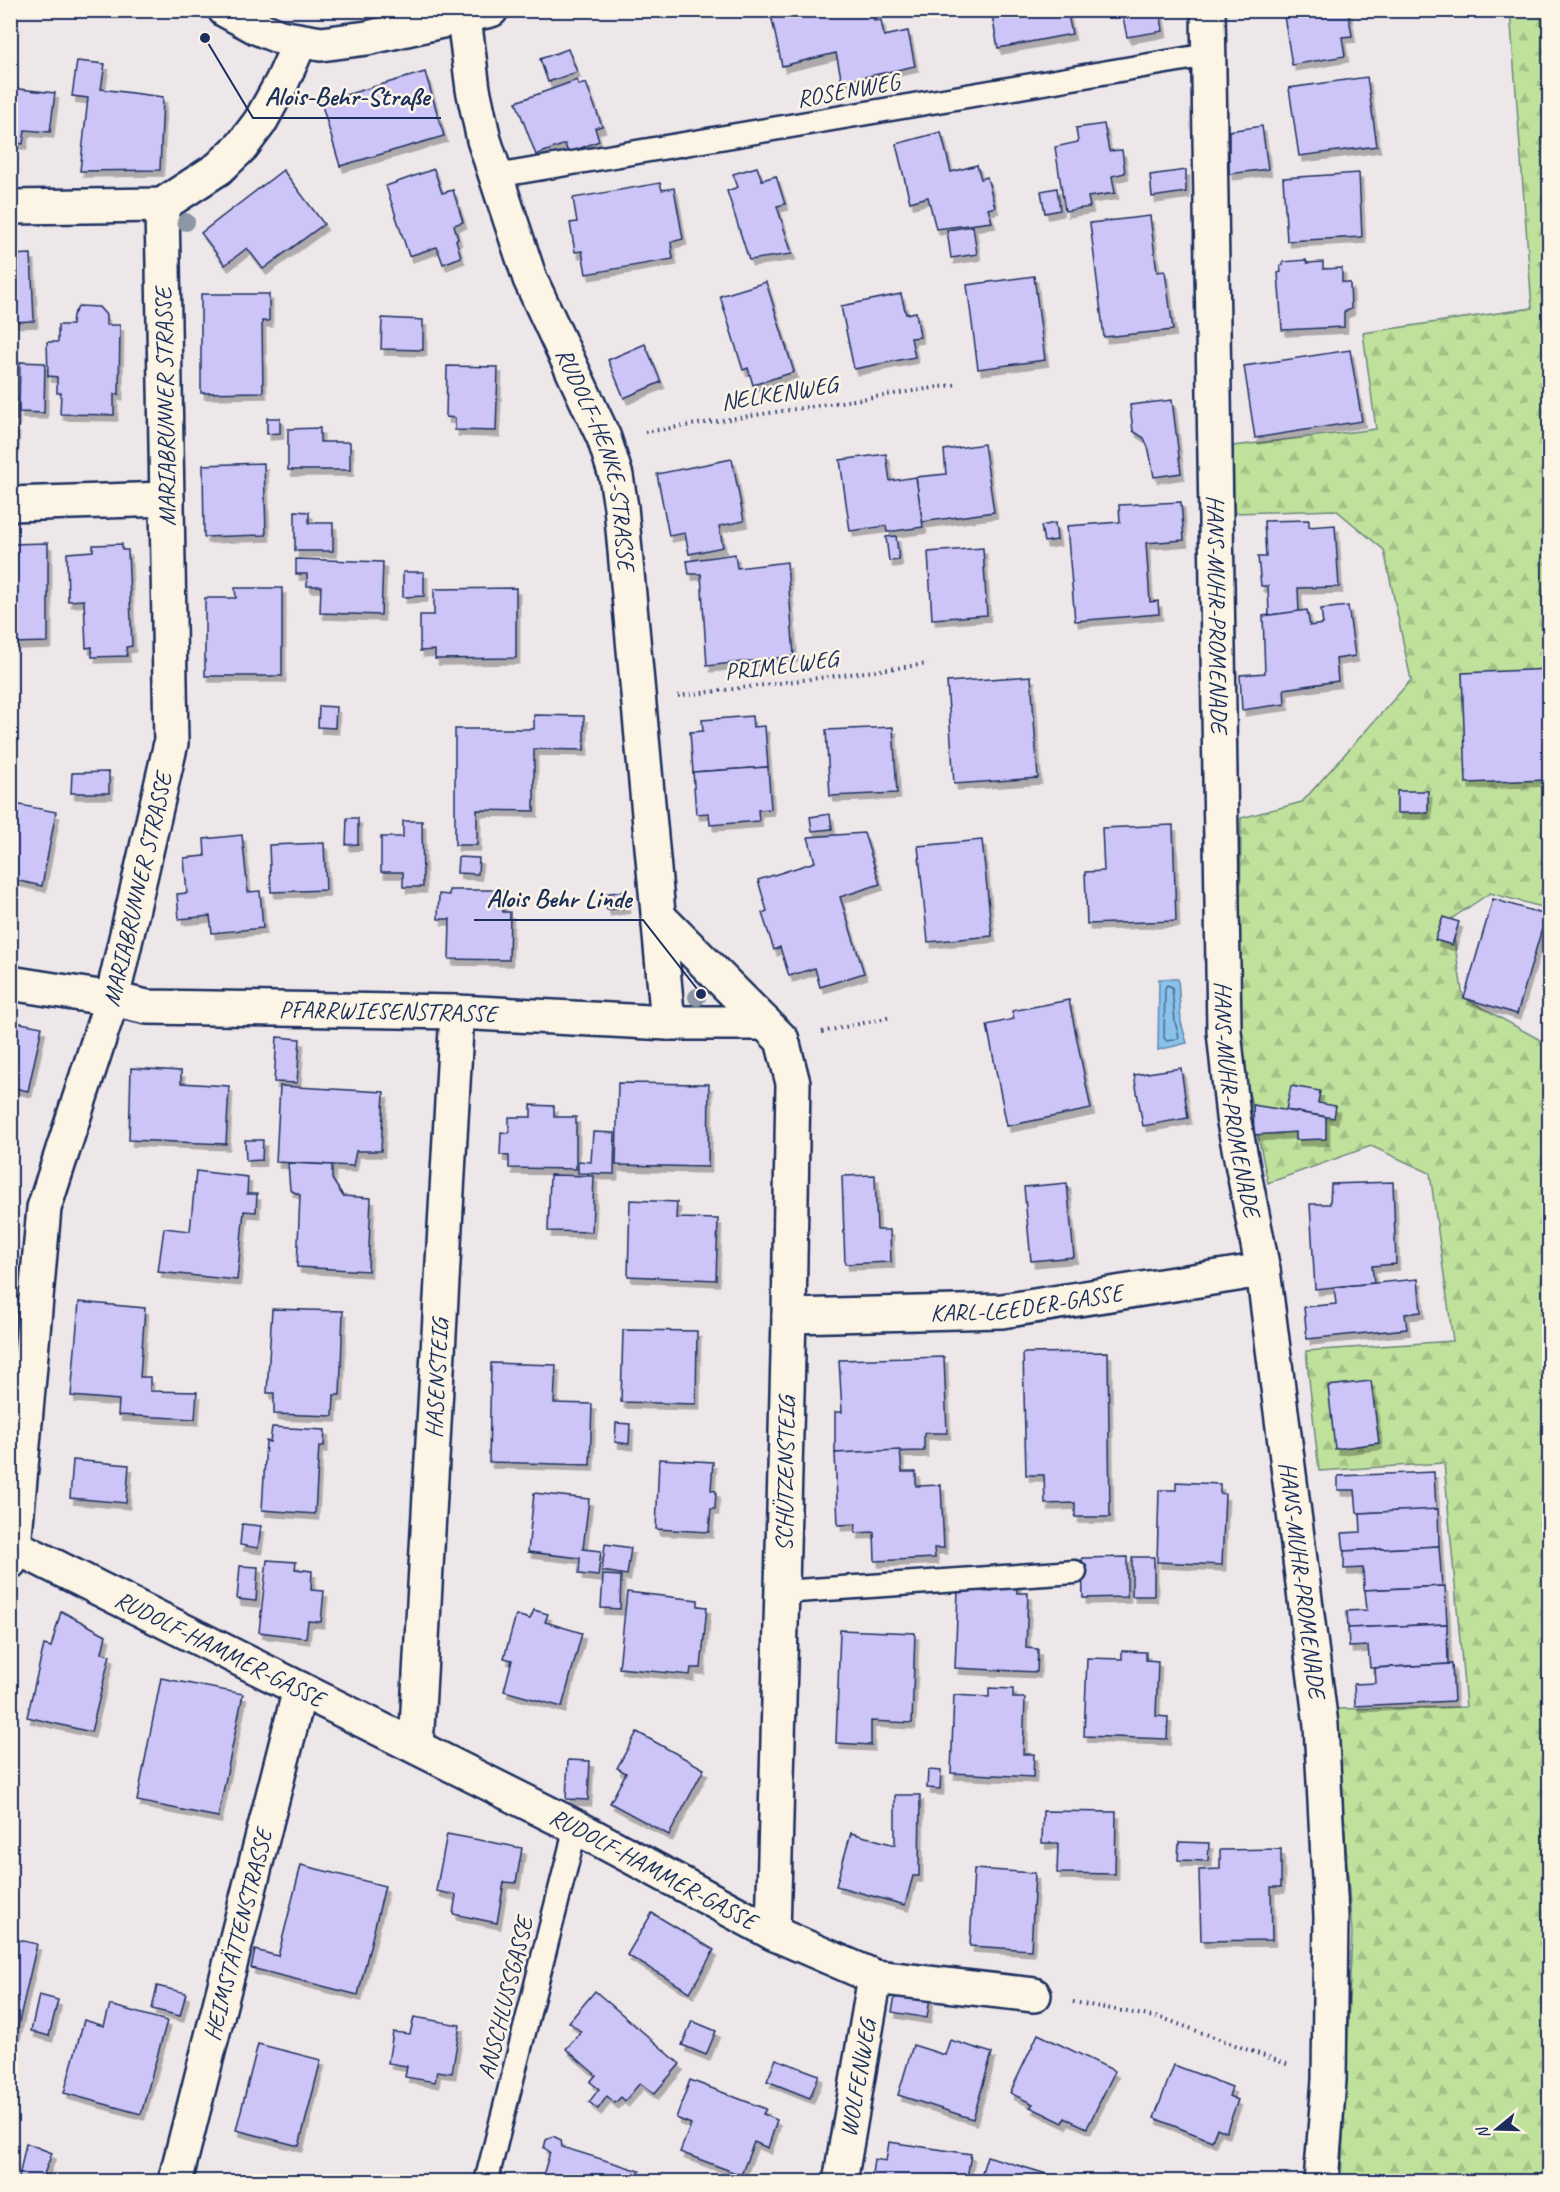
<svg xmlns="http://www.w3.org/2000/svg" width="1560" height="2192" font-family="Caveat,sans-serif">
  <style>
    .forest { fill: url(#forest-firs); stroke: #6d887c; stroke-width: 1.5 }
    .water { fill: #8bc2e9; stroke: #5e87b1; stroke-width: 1.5 }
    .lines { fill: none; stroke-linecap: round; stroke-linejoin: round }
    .shore { stroke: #486a96; stroke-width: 1.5 }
    .building { fill: #cdc5f7; stroke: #1b2f5e; stroke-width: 1.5; filter: url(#shadow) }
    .service-casing { stroke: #1b2f5e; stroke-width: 27 }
    .minor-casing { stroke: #1b2f5e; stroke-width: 38 }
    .path { stroke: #1b2f5e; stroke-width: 4; stroke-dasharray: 1.5 4.5; stroke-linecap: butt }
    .service { stroke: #fcf5e5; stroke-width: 22 }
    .minor { stroke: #fcf5e5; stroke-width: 33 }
    .tree { fill: #8c96a4 }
    .labels { text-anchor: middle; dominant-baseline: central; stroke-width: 5; stroke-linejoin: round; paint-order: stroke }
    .street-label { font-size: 24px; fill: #1b2f5e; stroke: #fcf5e5 }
    .leader { fill: none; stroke: #1b2f5e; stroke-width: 2 }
    .callout-dot { fill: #1b2f5e; stroke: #fcf5e5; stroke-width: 2 }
    .callout-label { font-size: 26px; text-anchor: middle; font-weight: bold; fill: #1b2f5e; stroke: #fcf5e5; stroke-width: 5; stroke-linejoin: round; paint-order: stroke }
  </style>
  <defs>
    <pattern id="forest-firs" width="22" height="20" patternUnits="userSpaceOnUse" patternTransform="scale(1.5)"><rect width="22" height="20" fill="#bfe19b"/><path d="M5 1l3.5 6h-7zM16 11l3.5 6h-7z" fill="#a4c188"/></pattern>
    <filter id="shadow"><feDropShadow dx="3.5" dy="6" stdDeviation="0" flood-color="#0004"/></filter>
  </defs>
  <rect width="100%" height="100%" fill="#eee7ea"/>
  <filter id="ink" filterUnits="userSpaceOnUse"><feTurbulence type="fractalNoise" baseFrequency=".0167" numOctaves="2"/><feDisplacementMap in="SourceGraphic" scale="12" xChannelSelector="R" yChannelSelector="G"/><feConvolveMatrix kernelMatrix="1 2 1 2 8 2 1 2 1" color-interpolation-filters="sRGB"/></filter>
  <g filter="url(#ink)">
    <path class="forest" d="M1510,11H1549V909L1490,893L1451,919L1463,997L1549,1045V2181H1341L1352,1933L1336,1709L1466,1707L1444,1463L1319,1471L1306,1351L1453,1341L1430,1173L1371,1146L1268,1183L1239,1045L1241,818L1302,802L1411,680L1384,550L1336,510L1234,513L1233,446L1376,429L1363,333L1532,308Z"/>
    <path class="water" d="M1159,979H1178L1181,1022L1187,1043L1158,1050Z"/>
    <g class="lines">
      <path class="shore" d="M1167,985L1172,987L1175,1022L1179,1037L1177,1039L1167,1041L1164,1038L1165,988Z"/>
    </g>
    <g class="building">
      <path d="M770,10H872L874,21L881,20L884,36L908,31L915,66L842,82L836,53L782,66Z"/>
      <path d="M991,10H1067L1072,34L998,48Z"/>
      <path d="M1283,10L1348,11L1352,36L1342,37L1345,56L1292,65Z"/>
      <path d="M1160,11L1163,31L1127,37L1123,17Z"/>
      <path d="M568,49L577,72L548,82L540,59Z"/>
      <path d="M77,61L105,64L101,89L163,97L160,170L80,171L88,98L72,96Z"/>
      <path d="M425,72L444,136L340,166L321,102Z"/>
      <path d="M1367,77L1377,146L1299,156L1289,88Z"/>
      <path d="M577,80L579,85L586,83L602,126L595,128L599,141L568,153L565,144L536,155L516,102Z"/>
      <path d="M10,88L55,93L50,132L25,130L23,144L10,142Z"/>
      <path d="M1104,124L1109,151L1122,150L1125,173L1112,176L1115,193L1088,197L1090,207L1065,211L1055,147L1078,142L1076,128Z"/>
      <path d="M1262,126L1268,169L1229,174V131Z"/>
      <path d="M941,132L951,172L977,165L981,179L987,177L995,207L988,209L992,222L936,229L928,197L910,202L896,144Z"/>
      <path d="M757,167L762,180L776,176L785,204L777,206L792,254L749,260L727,191L738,187L733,174Z"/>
      <path d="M434,169L442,193L453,190L463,222L454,225L458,239L456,240L461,257L443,264L437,247L409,256L386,186Z"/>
      <path d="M283,170L324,224L263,269L247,248L225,265L201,233Z"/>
      <path d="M1186,170V192L1152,197L1150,175Z"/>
      <path d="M1359,173L1362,237L1287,241L1283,178Z"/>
      <path d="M660,183L662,190L674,188L683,239L671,242L673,259L586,274L582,251L575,252L570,223L577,222L573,198Z"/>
      <path d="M1057,188L1060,210L1045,213L1041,191Z"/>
      <path d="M1150,216L1157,272L1165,271L1173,330L1104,337L1090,223Z"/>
      <path d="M973,226L977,254L951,258L947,230Z"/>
      <path d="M31,254L34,321L10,322V255Z"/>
      <path d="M1306,260L1307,263L1323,262V269L1342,268V282L1350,283L1351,309L1344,312V327L1282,330L1278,273L1281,272L1280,266L1283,265V262Z"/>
      <path d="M1034,276L1045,360L978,369L967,285Z"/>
      <path d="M766,282L794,372L753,385L748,368L743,370L720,296Z"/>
      <path d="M201,294H269V321H262L263,392L201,393Z"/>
      <path d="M901,294L906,314L916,312L920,337L911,338L915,357L854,369L841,306Z"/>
      <path d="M79,306L99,307L106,315V325H120L119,394H114V415L60,414L61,393H57V377L48,376L47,342H58V325H72L73,315Z"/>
      <path d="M382,318L423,320V350L381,349Z"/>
      <path d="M645,344L661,382L624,398L608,360Z"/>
      <path d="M1350,350L1362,421L1255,438L1244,366Z"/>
      <path d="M20,362L45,363L44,413L19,412Z"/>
      <path d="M447,366L498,367L496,431L455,430V418L446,417Z"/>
      <path d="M10,399H16V420L10,419Z"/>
      <path d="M1172,400L1181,473L1154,477L1149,450L1144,438L1133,431L1130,405Z"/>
      <path d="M267,418H280V433L267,434Z"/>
      <path d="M10,427H16L15,447H10Z"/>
      <path d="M320,428V442H350V470H288V429Z"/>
      <path d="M984,444L994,512L922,522L916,477L946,474L944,450Z"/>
      <path d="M886,454L890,481L916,477L923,527L887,532L886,526L850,531L840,460Z"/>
      <path d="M732,459L744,521L719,526L723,547L689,554L685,533L669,536L657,474Z"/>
      <path d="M264,463L266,535L204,537L203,465Z"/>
      <path d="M1181,502L1184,540L1146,543L1150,602L1158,601L1159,614L1075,621L1067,526L1120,522L1119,505Z"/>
      <path d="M295,511L309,512V523H333V551H295Z"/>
      <path d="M1309,520V527L1335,525L1339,587L1298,588L1299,612L1269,615L1268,586H1261L1258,557H1266L1264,521Z"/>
      <path d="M1055,523L1057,540L1044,542L1041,526Z"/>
      <path d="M896,536L899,560L889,561L886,537Z"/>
      <path d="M48,543V642L10,643V544Z"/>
      <path d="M122,544V550H128L132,646L126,647L127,656L92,657V647L86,648L84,600L68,601L67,553L93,551V545Z"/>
      <path d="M983,548L987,615L932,619L928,552Z"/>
      <path d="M735,554L737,568L787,562L794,656L707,666L701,574H689L687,561Z"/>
      <path d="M296,559L383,562L381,615L320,613L321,586H307V574H296Z"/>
      <path d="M403,572H424V596L403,597Z"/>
      <path d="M235,588H282V676H205V598H236Z"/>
      <path d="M516,588V658L435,659V650L420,651V615H434V589Z"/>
      <path d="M1348,606L1355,656L1336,659L1338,681L1284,689L1285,704L1242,710L1240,675L1265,673L1263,616L1307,610L1310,626L1323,624L1321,609Z"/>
      <path d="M1550,669V780L1466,783L1462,673Z"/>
      <path d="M1031,676L1038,778L954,784L947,682Z"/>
      <path d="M319,706L336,707L335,728L318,727Z"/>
      <path d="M534,715L584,716V750L534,749V811L477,810V845H455V729H534Z"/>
      <path d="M752,716L753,727L765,726L768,767L693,772L690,732L703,731L702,720Z"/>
      <path d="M893,727L897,793L830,796L826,730Z"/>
      <path d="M768,767L771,809L758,810L759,821L710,825L709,813L696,814L693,772Z"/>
      <path d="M109,772V793H71L72,773Z"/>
      <rect x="1397" y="791" width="31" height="22"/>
      <path d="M10,803L56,812L42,886L10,879Z"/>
      <path d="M830,814L832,829L812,831L810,817Z"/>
      <path d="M347,818H358V844L346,845Z"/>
      <path d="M403,821H422L423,887H403V872H381V837H403Z"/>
      <path d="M1173,825L1176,921L1087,924L1085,872L1104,871L1102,828Z"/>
      <path d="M864,833L880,884L840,897L864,973L820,987L815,968L789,976L780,947L774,950L762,913L767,911L758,880L815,862L808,837Z"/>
      <path d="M242,835L248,892L260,891L263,928L212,933L210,916L179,919L177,894L187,893L184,858L205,856L204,839Z"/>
      <path d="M982,840L992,936L928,942L918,846Z"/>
      <path d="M324,843L326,890L271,892L269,845Z"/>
      <path d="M458,857L479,858L478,874L457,873Z"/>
      <path d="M449,890H503V912H510L509,960L449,959L450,919H438L439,894L449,895Z"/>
      <path d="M625,891L627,907L607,910L604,894Z"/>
      <path d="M1493,899L1546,915L1517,1014L1464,998Z"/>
      <path d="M1443,917L1459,922L1452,945L1435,940Z"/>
      <path d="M1069,1000L1091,1109L1007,1126L987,1025L1014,1019L1012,1011Z"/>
      <path d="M10,1021L42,1027L28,1091L10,1087Z"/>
      <path d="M277,1037L300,1039L297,1083L274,1082Z"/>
      <path d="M131,1068L181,1071V1083L229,1086L226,1144L129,1140Z"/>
      <path d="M1181,1068L1188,1118L1143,1126L1134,1075Z"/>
      <path d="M618,1083L709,1084L708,1167L616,1165Z"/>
      <path d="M280,1086L384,1092L381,1151H356L353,1166L276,1162Z"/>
      <path d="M1291,1086L1320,1091L1318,1103L1336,1106L1334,1118L1286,1110Z"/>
      <path d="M531,1105L554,1106V1117H576V1169L509,1168V1156L500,1155L501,1132L509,1133V1117H531Z"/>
      <path d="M1253,1105L1326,1117V1139L1296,1140V1132L1254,1135Z"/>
      <path d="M593,1132L615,1133L614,1174L578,1173V1161L591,1162Z"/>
      <path d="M245,1140H263L262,1160L246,1161Z"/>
      <path d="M288,1163L332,1165V1179L343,1196L371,1198L368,1271L297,1267L300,1195L290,1190Z"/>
      <path d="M196,1171L248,1177L247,1194H257L256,1212L244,1211L237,1280L158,1272L164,1228L190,1231Z"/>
      <path d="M550,1175L594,1176L592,1232L548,1231Z"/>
      <path d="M875,1175L877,1230H890L891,1262L845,1264L842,1176Z"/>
      <path d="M1393,1182L1396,1264L1372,1266L1374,1283L1315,1289L1310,1204H1330L1331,1184Z"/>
      <path d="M1067,1183L1074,1257L1031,1261L1024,1187Z"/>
      <path d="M630,1200L677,1202L676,1218L718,1219L716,1280L628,1276Z"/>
      <path d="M1418,1279L1421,1312L1405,1314L1407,1329L1307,1339L1304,1307L1336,1304L1334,1287Z"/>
      <path d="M79,1302L145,1308L140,1377H150V1391L197,1392L195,1419L118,1415L119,1400L71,1396Z"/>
      <path d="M272,1309L343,1311L340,1395H334L333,1416L274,1414V1393H267Z"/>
      <path d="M623,1330L697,1331L696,1404L621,1402Z"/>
      <path d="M1108,1352L1110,1517H1075V1503L1045,1504L1044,1475H1026L1023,1353Z"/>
      <path d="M944,1357L947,1433H924V1451L835,1453V1412H842L839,1360Z"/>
      <path d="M491,1363L556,1365L554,1403L592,1404L590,1465L489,1462Z"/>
      <path d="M1371,1381L1379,1443L1335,1449L1328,1386Z"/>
      <path d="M616,1423L630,1424L629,1444L615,1442Z"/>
      <path d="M272,1427L325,1430L324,1446H319L315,1514L262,1510L266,1441L270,1442Z"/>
      <path d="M900,1450L902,1472H916V1486L941,1485L944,1548H934L935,1558L875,1561L874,1532L855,1533L856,1524L838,1525L835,1453Z"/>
      <path d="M659,1459L713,1462L711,1490L716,1491L715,1509H711L709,1532L656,1529Z"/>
      <path d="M73,1460L129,1465L126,1503L70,1498Z"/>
      <path d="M1434,1472L1436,1510L1357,1513L1355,1490H1338V1476Z"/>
      <path d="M1176,1482L1220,1484V1493L1225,1494L1222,1565L1157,1562L1159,1490H1176Z"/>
      <path d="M534,1493L589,1499L583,1549L601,1551L598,1576L579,1574L580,1558L528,1552Z"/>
      <path d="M1438,1509L1439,1546L1344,1551L1342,1533L1361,1532L1360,1513Z"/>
      <path d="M242,1524L261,1526L258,1548L240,1545Z"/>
      <path d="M605,1544L631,1548L627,1575L602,1571Z"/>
      <path d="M1439,1546L1442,1586L1365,1590L1364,1589L1363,1568L1344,1569V1551Z"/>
      <path d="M1127,1557V1597L1083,1598L1082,1558Z"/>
      <rect x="1132" y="1557" width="22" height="39"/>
      <path d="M267,1560L296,1562L295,1569L312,1571L311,1590L324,1591L321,1622L308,1621L306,1638L259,1632Z"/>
      <path d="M240,1566L258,1567L256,1601L237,1599Z"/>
      <path d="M603,1575L621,1576L620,1609L601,1608Z"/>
      <path d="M992,1583L1017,1584V1593H1028L1026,1648L1038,1649L1037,1672L955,1668L958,1590L992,1592Z"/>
      <path d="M1445,1586L1447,1624L1348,1628L1347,1611L1367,1610L1365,1590Z"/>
      <path d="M627,1592L698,1600V1606L707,1607L701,1668H691L690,1675L619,1668Z"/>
      <path d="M534,1610L548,1614L545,1622L582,1633L562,1707L504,1691L512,1660L504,1658L516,1615L530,1619Z"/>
      <path d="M61,1611L106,1635L102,1653L110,1655L91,1732L27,1717L44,1645L51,1647Z"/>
      <path d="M1447,1624L1448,1664L1370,1668L1368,1646L1349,1647L1348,1628Z"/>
      <path d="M840,1630L915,1633L912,1723L871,1721V1745L836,1743Z"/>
      <path d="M1122,1651L1146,1652V1660L1158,1661L1156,1716L1168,1717L1167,1739L1084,1736L1087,1658L1122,1659Z"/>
      <path d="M1452,1664L1454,1701L1355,1706L1354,1684L1376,1683L1375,1668Z"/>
      <path d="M161,1678L243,1694L218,1817L137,1801Z"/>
      <path d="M989,1688L1013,1689V1698H1025L1023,1754H1034L1033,1777L951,1773L954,1695L989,1697Z"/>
      <path d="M637,1732L704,1769L669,1835L610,1803L626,1773L617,1768Z"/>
      <path d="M568,1760L590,1761L588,1800L566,1799Z"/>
      <path d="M928,1770L941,1771L940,1789L927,1788Z"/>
      <path d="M895,1795H920L919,1876H913L905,1905L836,1886L851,1833L895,1845Z"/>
      <path d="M1043,1811L1116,1812L1115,1874L1057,1873L1058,1843H1042Z"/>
      <path d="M447,1834L522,1848L516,1883L504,1882L497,1923L453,1914L456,1895L436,1891Z"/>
      <path d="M1179,1842L1209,1843L1208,1861L1178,1860Z"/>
      <path d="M1281,1849V1887H1271L1272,1940L1201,1941L1199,1870L1220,1869V1850Z"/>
      <path d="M301,1865L385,1886L358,1995L251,1968L255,1950L278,1956Z"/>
      <path d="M974,1869L1035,1873L1031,1950L970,1946Z"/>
      <path d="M652,1913L714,1950L690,1992L627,1955Z"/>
      <path d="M10,1938L37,1944L16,2035L10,2034Z"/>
      <path d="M157,1986L186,1993L180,2016L152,2009Z"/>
      <path d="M595,1991L680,2064L654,2094L640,2083L625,2101L621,2097L615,2103L607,2096L598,2109L589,2102L599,2089L590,2082L596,2075L566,2049L581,2032L569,2022Z"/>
      <path d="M896,1991L930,1997L927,2018L892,2012Z"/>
      <path d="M39,1995L58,2000L49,2036L31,2031Z"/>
      <path d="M110,2005L167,2021L141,2114L64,2093L84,2020L104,2026Z"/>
      <path d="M414,2017L460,2025L452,2073L437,2071L435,2082L405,2077L407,2066L388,2063L393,2032L410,2034Z"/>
      <path d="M692,2021L716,2031L706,2055L682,2045Z"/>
      <path d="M1038,2034L1115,2071L1087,2128L1065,2118L1063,2123L1030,2107L1033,2104L1010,2093Z"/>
      <path d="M950,2040L992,2053L973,2119L898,2095L913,2045L945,2055Z"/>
      <path d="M258,2044L321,2060L299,2146L236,2130Z"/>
      <path d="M776,2059L819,2075L810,2098L767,2081Z"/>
      <path d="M1174,2065L1232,2087L1229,2096L1238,2100L1226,2132L1217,2128L1212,2141L1154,2118Z"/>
      <path d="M690,2080L766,2109L763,2114L777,2120L768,2148L754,2142L741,2175L680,2152L691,2124L676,2118Z"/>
      <path d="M553,2136L561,2140L562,2147L640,2171L636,2182H541L550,2152L544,2148L546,2140Z"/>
      <path d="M889,2142L971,2154L967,2178L949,2175L948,2182H871L874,2159L886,2161Z"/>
      <path d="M26,2143L52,2153L41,2182H18Z"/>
      <path d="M987,2156L1060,2178L1059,2182H979Z"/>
    </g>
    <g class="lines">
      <g class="service-casing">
        <g id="service">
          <path d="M496,176L1208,55"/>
          <path d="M782,1592L1075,1572"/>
          <path d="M486,2182L576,1827"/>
        </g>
      </g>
      <g class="minor-casing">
        <g id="minor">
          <path d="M225,10L258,28L280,37L321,44L367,38L491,10"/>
          <path id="s1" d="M1208,10L1224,1031L1233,1117L1263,1270L1321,1725L1331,1916L1329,2080L1321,2182"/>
          <path id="s2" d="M464,18L473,89L484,140L530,279L604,438L616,476L621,507L668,1023"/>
          <path d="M10,207L162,205L219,168L242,146L260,122L282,82L300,42"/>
          <path d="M10,504L167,499"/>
          <path d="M659,917L782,1040L793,1083L789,1316L773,1933"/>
          <path id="s3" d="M10,983L112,999L147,1007L457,1012L668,1023H765"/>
          <path id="s4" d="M789,1316L1002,1311L1263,1270"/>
          <path id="s5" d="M14,1546L576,1827L773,1933L875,1977L1034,1995"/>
          <path id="s6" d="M10,1562L14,1546L44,1208L112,999L171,743L162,205"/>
          <path id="s7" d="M416,1746L457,1012"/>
          <path id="s8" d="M175,2182L300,1689"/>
          <path id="s9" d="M840,2182L875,1977"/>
        </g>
      </g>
      <g class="path">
        <path d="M645,432L959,384"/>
        <path d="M678,696L928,664"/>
        <path d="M822,1032L891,1017"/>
        <path d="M1073,2002L1165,2019L1289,2065"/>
      </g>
      <use href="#service" class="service"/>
      <use href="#minor" class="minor"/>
    </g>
    <g class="tree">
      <circle cx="186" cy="222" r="9"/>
      <circle cx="697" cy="997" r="9"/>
    </g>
  </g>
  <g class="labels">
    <g class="street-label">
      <text transform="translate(848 90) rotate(-10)">ROSENWEG</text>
      <text transform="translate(779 393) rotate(-9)">NELKENWEG</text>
      <text transform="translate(165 407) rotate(-91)">MARIABRUNNER STRASSE</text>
      <text stroke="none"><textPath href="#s2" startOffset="464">RUDOLF-HENKE-STRASSE</textPath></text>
      <text stroke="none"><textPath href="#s1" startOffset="604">HANS-MUHR-PROMENADE</textPath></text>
      <text transform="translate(781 665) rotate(-7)">PRIMELWEG</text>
      <text stroke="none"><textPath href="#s6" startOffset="688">MARIABRUNNER STRASSE</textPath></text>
      <text stroke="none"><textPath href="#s3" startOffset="380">PFARRWIESENSTRASSE</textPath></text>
      <text stroke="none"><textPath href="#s1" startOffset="1090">HANS-MUHR-PROMENADE</textPath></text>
      <text stroke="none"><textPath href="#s4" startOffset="238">KARL-LEEDER-GASSE</textPath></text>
      <text stroke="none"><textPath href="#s7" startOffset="368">HASENSTEIG</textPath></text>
      <text transform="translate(785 1474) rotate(-89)">SCHÜTZENSTEIG</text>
      <text stroke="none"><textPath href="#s1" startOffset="1576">HANS-MUHR-PROMENADE</textPath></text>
      <text stroke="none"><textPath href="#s5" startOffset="230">RUDOLF-HAMMER-GASSE</textPath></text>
      <text stroke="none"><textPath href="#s5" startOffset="716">RUDOLF-HAMMER-GASSE</textPath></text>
      <text stroke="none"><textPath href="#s8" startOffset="255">HEIMSTÄTTENSTRASSE</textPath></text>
      <text transform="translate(505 1998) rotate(-76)">ANSCHLUSSGASSE</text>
      <text stroke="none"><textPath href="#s9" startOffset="105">WOLFENWEG</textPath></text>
    </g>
  </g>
  <path class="leader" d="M205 38L253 118H441M701 994L643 920H474"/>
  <g class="callout-dot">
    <circle cx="205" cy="38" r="6"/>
    <circle cx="701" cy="994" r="6"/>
  </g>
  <g class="callout-label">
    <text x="347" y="105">Alois-Behr-Straße</text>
    <text x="559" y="907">Alois Behr Linde</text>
  </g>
  <rect width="1560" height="2192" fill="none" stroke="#fcf5e5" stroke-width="36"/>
  <rect x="18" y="18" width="1524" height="2156" fill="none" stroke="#1b2f5e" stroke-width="2" filter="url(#ink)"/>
  <g transform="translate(1497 2129) rotate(251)" stroke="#fcf5e5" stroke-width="4.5" paint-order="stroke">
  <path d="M0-4.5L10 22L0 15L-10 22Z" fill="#1b2f5e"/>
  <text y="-9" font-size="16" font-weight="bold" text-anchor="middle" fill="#1b2f5e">N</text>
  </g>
</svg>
